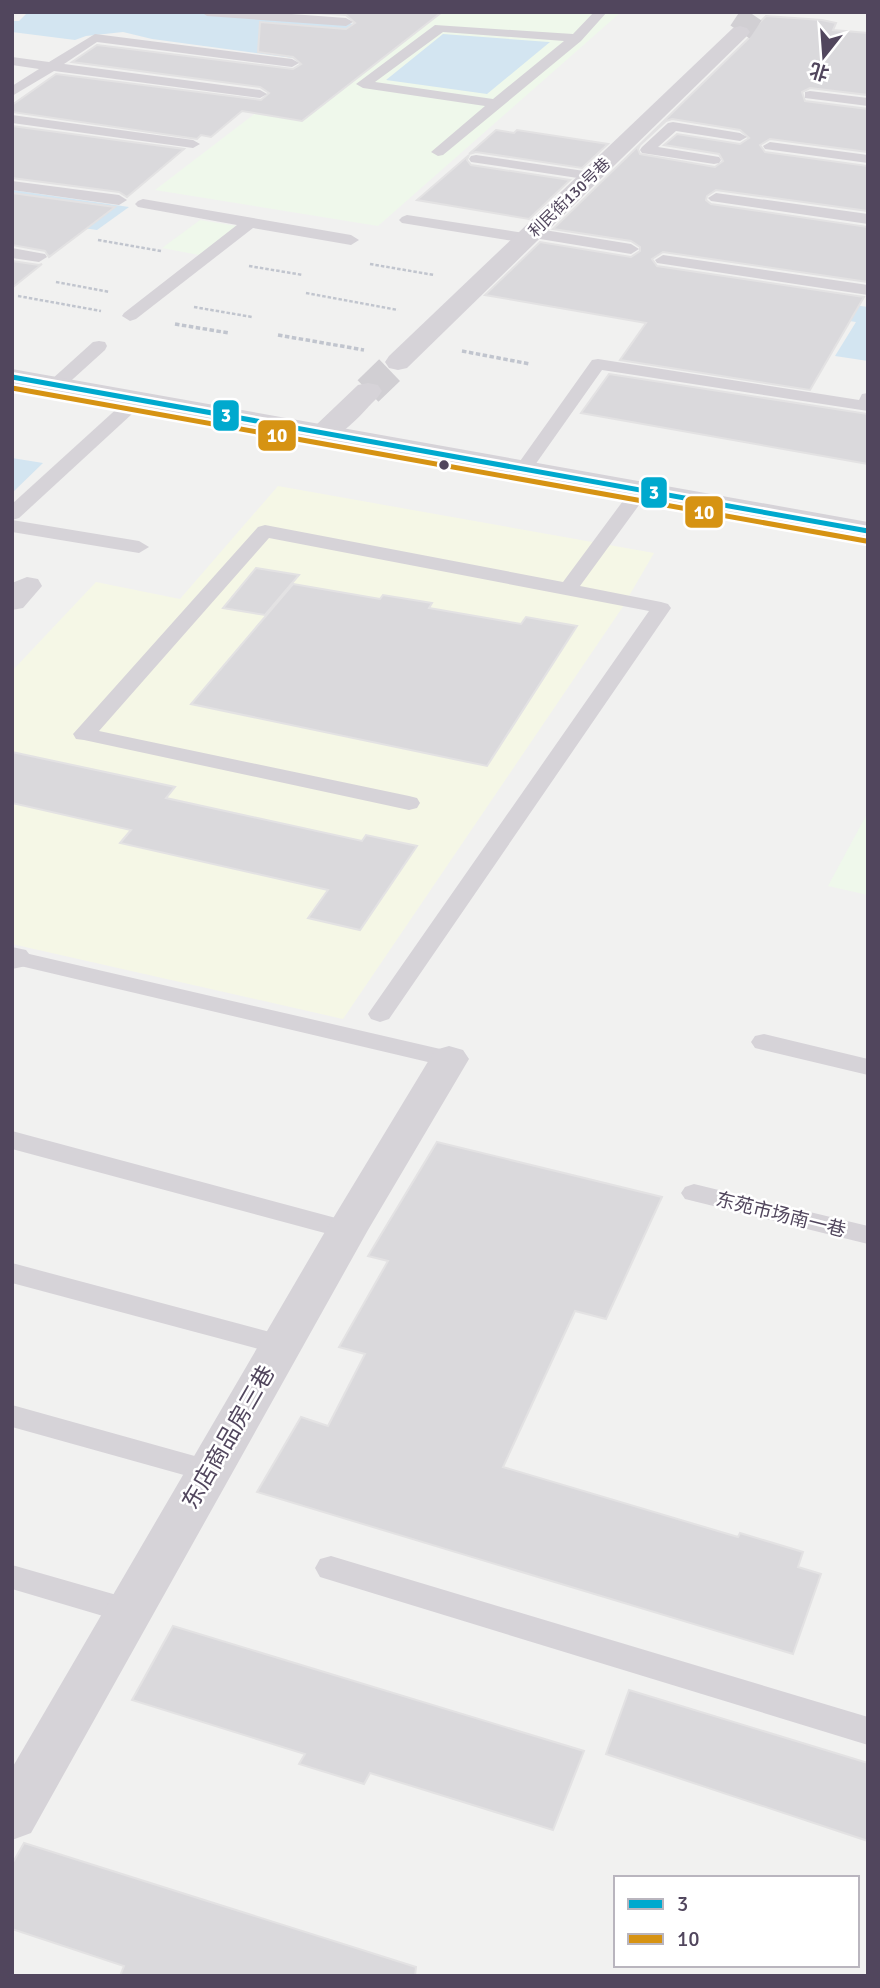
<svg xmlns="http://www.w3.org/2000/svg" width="880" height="1988" viewBox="0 0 880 1988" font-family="Signika,'Noto Sans SC',sans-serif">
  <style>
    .commercial { fill: #eff8eb }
    .medical { fill: #f5f7e6 }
    .green { fill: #d3e5f1 }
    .building { fill: #dad9dc; stroke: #e3e2e3; stroke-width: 2; fill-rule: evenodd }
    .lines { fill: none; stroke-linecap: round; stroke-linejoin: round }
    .minor-tunnel-far1 { stroke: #d1cfd3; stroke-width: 23; stroke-dasharray: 23 11; stroke-linecap: butt }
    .minor-tunnel { stroke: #d1cfd3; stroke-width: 30; stroke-dasharray: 30 15; stroke-linecap: butt }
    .path-far1 { stroke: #c1c5ce; stroke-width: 2.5; stroke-dasharray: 3.5 2; stroke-linecap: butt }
    .path { stroke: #c1c5ce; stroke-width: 3.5; stroke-dasharray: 4.5 2.5; stroke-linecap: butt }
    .service { fill: #d6d3d8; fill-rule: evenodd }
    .minor { fill: #d6d3d8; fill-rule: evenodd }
    .tertiary { fill: #d6d3d8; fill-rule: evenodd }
    .bus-1-casing { stroke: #fff; stroke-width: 10 }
    .bus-2-casing { stroke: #fff; stroke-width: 10 }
    .bus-1 { stroke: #00a9ce; stroke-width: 5 }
    .bus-2 { stroke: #d69313; stroke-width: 5 }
    .bus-dot { fill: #51465d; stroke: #fff; stroke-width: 2.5 }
    .labels { text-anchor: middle; stroke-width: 5; stroke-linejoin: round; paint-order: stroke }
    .far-street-label { font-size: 16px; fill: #51465d; stroke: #fff }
    .street-label { font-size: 19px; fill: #51465d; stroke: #fff }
    .near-street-label { font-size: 23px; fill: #51465d; stroke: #fff }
    .line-badge { stroke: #fff; stroke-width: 2.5 }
    .badge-label { font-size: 19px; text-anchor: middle; font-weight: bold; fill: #fff }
  </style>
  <rect width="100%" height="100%" fill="#f1f1f0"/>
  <g class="commercial">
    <path d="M 388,12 L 621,12 L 378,226 L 155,190 Z"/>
    <path d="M 200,220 L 237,226 L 199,255 L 162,248 Z"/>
    <path d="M 868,812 L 868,895 L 828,886 Z"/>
  </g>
  <path class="medical" d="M 278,486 L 654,553 L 622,608 L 343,1019 L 12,944 L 12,671 L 96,582 L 180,599 Z"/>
  <g class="green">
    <path d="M 28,12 L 185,12 L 370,25 L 323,62 L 152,39 L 123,32 L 86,36 L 75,40 L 12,32 L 12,21 L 19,21 Z"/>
    <path d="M 443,34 L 549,42 L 550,42 L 487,94 L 386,80 Z"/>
    <path d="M 12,190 L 129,207 L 97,230 L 12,218 Z"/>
    <path d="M 637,273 L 868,307 L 868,361 L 835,356 L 856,322 L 625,288 Z"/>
    <path d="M 12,458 L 43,463 L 12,493 Z"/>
  </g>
  <g class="building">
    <path d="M 303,12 L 442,12 L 302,121 L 242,111 L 211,137 L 201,135 L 197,139 L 12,112 L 12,105 L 56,74 L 261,100 L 269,93 L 260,87 L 72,62 L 97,45 L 293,69 L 301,64 L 293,57 L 258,52 L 260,22 L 346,29 L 355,23 L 346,15 Z"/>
    <path d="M 766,16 L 822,20 L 836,23 L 833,30 L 868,33 L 868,95 L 810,88 L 802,92 L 805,101 L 868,109 L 868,152 L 770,139 L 760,145 L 765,152 L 868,166 L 868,211 L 716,190 L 707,196 L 706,200 L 711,204 L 868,227 L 868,282 L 663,252 L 652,259 L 657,266 L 864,297 L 810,390 L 620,360 L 646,323 L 485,295 L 540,242 L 631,257 L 640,251 L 640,247 L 631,241 L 553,229 L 749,38 L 752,30 ZM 672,119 L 740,130 L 749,138 L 740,144 L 677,134 L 664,145 L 719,154 L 723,161 L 715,167 L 640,154 L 638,149 L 640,145 L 666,121 Z"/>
    <path d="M 12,126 L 184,149 L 127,197 L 119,192 L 12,178 Z"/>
    <path d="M 496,130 L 514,133 L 517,130 L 608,144 L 582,168 L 476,152 L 469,154 Z"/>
    <path d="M 469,155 L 467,160 L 471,165 L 570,180 L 529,219 L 417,200 Z"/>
    <path d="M 12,193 L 115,207 L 49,257 L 45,251 L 12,245 Z"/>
    <path d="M 12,261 L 39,265 L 42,264 L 12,288 Z"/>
    <path d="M 609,374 L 868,414 L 868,464 L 581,413 Z"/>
    <path d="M 256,568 L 299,575 L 265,615 L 223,608 Z"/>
    <path d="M 293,584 L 380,599 L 383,595 L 432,603 L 429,608 L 521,624 L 526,617 L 577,626 L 487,766 L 191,704 Z"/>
    <path d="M 12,752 L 175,787 L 166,798 L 362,841 L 366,835 L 417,846 L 360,930 L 308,918 L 328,890 L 120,843 L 131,830 L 12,803 Z"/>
    <path d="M 437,1142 L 662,1197 L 606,1319 L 575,1311 L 503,1467 L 738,1537 L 740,1533 L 803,1552 L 798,1567 L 821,1574 L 793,1654 L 257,1492 L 301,1417 L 328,1426 L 365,1354 L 339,1347 L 388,1261 L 368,1256 Z"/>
    <path d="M 173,1626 L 584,1751 L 553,1830 L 370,1773 L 364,1784 L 299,1764 L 305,1754 L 132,1700 Z"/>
    <path d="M 629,1690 L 868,1763 L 868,1841 L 606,1754 Z"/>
    <path d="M 24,1843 L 416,1967 L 415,1976 L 120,1976 L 124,1966 L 12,1929 L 12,1864 Z"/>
  </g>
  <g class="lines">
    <path class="minor-tunnel-far1" d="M 740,32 L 752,14"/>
    <path class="minor-tunnel" d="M 368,391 L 398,362"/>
    <g class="path-far1">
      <path d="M 98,240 L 161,251"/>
      <path d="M 370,264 L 434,275"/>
      <path d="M 249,266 L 303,275"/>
      <path d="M 56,282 L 110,292"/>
      <path d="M 306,293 L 398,310"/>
      <path d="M 18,296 L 101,311"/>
      <path d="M 194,307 L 252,317"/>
    </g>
    <g class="path">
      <path d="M 175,324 L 229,333"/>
      <path d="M 278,335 L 364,350"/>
      <path d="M 462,351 L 530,364"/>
    </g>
    <g class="service">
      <path d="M 201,12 L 264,12 L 346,18 L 353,22 L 346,26 L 207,16 Z"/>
      <path d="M 594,12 L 607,12 L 581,41 L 443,155 L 438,156 L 431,152 L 485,106 L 363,88 L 356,84 L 435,25 L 573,34 ZM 443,32 L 564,41 L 493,99 L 375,82 Z"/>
      <path d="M 95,34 L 292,59 L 299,63 L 292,67 L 97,42 L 64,64 L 260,90 L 267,94 L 260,98 L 54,71 L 12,96 L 12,86 L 39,69 L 12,65 L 12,57 L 49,62 Z"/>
      <path d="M 810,91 L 868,98 L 868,106 L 805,98 L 805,92 Z"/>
      <path d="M 12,115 L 193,140 L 200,144 L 193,148 L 12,123 Z"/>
      <path d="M 673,122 L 740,133 L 747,137 L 740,141 L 676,131 L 658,147 L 719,157 L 721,160 L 719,163 L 714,164 L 642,153 L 640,150 L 642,147 L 668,123 Z"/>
      <path d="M 770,142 L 868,155 L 868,163 L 765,149 L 763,146 Z"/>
      <path d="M 476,155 L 591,172 L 598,176 L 591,180 L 471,162 L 469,159 L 471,156 Z"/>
      <path d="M 12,181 L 119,195 L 127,200 L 119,205 L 12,190 Z"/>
      <path d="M 716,193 L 868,214 L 868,224 L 711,201 L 708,198 Z"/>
      <path d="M 143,199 L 351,235 L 359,240 L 351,245 L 253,228 L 136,319 L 130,321 L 122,316 L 124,313 L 237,225 L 138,207 L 135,204 L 138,201 Z"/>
      <path d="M 407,215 L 524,233 L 532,228 L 631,244 L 639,249 L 631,254 L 534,238 L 526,243 L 402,223 L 399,220 L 402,217 Z"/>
      <path d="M 12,248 L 45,254 L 47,257 L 39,262 L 12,258 Z"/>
      <path d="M 663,255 L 868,285 L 868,295 L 657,263 L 655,260 Z"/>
      <path d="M 99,341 L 105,342 L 107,346 L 105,350 L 63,388 L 51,388 L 48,384 L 51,380 L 93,342 Z"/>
      <path d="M 598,359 L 859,400 L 862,394 L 868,393 L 868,411 L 602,370 L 530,472 L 518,472 L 515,468 L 518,464 L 592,360 Z"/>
      <path d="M 139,393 L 148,398 L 145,402 L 19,518 L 12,520 L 12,504 L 133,394 Z"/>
      <path d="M 641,484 L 650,490 L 580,586 L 661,602 L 668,604 L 671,608 L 389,1019 L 380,1022 L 371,1019 L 368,1014 L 649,611 L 269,538 L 99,731 L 409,796 L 417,798 L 420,803 L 417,808 L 409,810 L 84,740 L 76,739 L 73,734 L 258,527 L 265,525 L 563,582 L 634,486 Z"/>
      <path d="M 12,520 L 139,541 L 149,547 L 139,553 L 12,532 Z"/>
      <path d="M 12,950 L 449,1051 L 458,1053 L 462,1059 L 458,1065 L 449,1067 L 12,964 Z"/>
      <path d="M 764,1034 L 868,1059 L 868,1075 L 755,1048 L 751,1042 L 755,1036 Z"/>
      <path d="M 12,1131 L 347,1221 L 357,1223 L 361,1230 L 357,1237 L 347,1239 L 12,1149 Z"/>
      <path d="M 694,1184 L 868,1226 L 868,1244 L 685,1199 L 681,1193 L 685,1187 Z"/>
      <path d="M 12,1263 L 281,1335 L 291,1338 L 295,1345 L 291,1352 L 281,1355 L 12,1283 Z"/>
      <path d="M 12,1405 L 209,1460 L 220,1463 L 224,1471 L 220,1479 L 209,1482 L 12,1427 Z"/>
      <path d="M 331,1556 L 868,1717 L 868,1745 L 320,1577 L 315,1568 L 320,1559 Z"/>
      <path d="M 12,1565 L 141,1602 L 146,1611 L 141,1620 L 130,1624 L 12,1589 Z"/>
    </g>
    <g class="minor">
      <path d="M 740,26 L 747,28 L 750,32 L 747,36 L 407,368 L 398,370 L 389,368 L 385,362 L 389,356 L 733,28 Z"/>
      <path d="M 368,383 L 378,385 L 382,391 L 378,397 C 361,413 340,444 315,438 L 311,432 L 315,426 L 358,385 Z"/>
      <path d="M 27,577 L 38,579 L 42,586 L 23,608 L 12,610 L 12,583 Z"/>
      <path d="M 12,947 L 26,950 L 32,958 L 26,966 L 12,969 Z"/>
      <path d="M 449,1046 L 463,1050 L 469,1059 L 368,1230 L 31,1833 L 12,1840 L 12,1768 L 326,1230 L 435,1050 Z"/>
    </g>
    <path class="tertiary" d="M 12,369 L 868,522 L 868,540 L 12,385 Z"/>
    <defs>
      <path id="bus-1" d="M 12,377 L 868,531"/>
      <path id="bus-2" d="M 12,388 L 866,541"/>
    </defs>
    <use href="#bus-1" class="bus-1-casing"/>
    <use href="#bus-2" class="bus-2-casing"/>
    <use href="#bus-1" class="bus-1"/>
    <use href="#bus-2" class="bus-2"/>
  </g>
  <circle class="bus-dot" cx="444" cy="465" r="6"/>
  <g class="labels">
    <g class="far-street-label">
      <text transform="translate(569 197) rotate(-44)" y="6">利民街130号巷</text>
    </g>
    <g class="street-label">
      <text transform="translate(781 1214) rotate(14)" y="7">东苑市场南一巷</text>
    </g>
    <g class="near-street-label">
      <text transform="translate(228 1437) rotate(-60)" y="8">东店商品房三巷</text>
    </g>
  </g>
  <g class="line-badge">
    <rect x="212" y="399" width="28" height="33" rx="7" fill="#00a9ce"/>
    <rect x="257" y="419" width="40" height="33" rx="7" fill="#d69313"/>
    <rect x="640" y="476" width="28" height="33" rx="7" fill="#00a9ce"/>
    <rect x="684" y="495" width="40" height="34" rx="7" fill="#d69313"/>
  </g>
  <g class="badge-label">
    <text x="226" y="422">3</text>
    <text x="277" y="442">10</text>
    <text x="654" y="499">3</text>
    <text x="704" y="519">10</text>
  </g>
  <rect width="880" height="1988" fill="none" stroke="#51465d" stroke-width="28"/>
  <rect x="614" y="1876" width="245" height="91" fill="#ffffff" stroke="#b9b5be" stroke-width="2"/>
  <rect x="628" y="1899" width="35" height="10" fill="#00a9ce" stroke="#b9b5be" stroke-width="2"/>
  <text x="677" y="1911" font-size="21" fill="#51465d">3</text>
  <rect x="628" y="1934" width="35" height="10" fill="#d69313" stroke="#b9b5be" stroke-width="2"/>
  <text x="677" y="1946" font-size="21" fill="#51465d">10</text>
  <g transform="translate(824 56) rotate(197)" stroke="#ffffff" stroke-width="5" paint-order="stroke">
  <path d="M0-5L12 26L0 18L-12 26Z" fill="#51465d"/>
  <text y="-10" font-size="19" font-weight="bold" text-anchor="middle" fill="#51465d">北</text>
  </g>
</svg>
